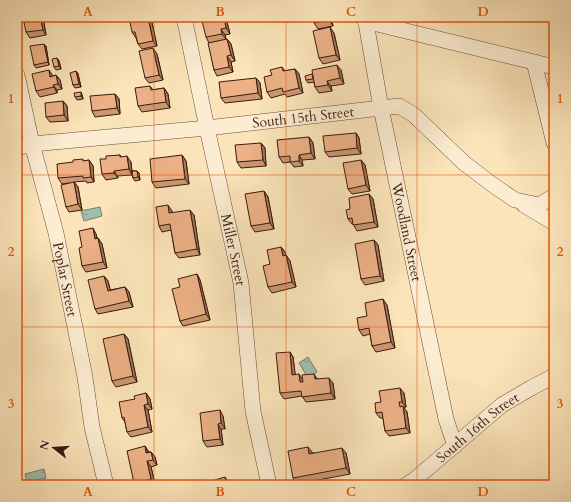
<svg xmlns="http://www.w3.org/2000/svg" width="571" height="502" viewBox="0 0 571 502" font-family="Cardo,serif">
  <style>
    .water { fill: url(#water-ripples); stroke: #777d6e }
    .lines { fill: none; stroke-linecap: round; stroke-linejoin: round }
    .minor-casing { stroke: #6a4c39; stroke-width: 16 }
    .minor { stroke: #fcedd2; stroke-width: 15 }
    .wall { fill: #cb9873; stroke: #3a1a0e }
    .shaded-wall { fill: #a57c5e; stroke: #3a1a0e }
    .building { fill: #ecb186; stroke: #3a1a0e }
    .grid { fill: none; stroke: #df560c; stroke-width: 1; stroke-opacity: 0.55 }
    .labels { text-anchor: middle; stroke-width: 3.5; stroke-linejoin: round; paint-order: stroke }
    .street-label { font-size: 14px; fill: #3a1a0e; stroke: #fcedd2 }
    .neatline { fill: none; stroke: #df560c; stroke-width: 1.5 }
    .grid-label { font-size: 13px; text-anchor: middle; font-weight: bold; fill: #df560c }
  </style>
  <defs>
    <pattern id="water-ripples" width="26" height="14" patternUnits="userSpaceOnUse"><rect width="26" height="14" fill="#9fbfae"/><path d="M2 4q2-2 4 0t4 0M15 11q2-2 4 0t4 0" fill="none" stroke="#839a8c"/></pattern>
  </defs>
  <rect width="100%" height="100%" fill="#fbe4b9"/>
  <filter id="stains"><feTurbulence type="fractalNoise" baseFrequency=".005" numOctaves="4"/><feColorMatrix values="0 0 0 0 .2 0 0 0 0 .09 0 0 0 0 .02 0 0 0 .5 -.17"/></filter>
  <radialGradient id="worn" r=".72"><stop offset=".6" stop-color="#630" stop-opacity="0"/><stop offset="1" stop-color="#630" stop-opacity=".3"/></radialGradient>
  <g class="water">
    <path d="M 100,207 L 102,216 L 84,221 L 81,211 Z"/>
    <path d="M 308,357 L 317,372 L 308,378 L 299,363 Z"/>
    <path d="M 44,469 L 46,478 L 27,482 L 25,474 Z"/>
  </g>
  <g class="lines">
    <defs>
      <g id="minor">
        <path id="s1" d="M 184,17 L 207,128 L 241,283 L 253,411 L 269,485"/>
        <path id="s2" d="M 365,17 L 381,108 L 446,419 L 455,446"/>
        <path d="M 365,21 L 554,67"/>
        <path d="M 534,62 L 554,143"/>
        <path id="s3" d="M 17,75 L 32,144 L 56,233 L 85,377 L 92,427 L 106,485"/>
        <path id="s4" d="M 17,148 L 32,144 L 207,128 L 381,108 L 399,106 L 414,115 L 464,163 L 493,185 L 515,200 L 539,205 L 554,196"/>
        <path d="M 524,205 L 554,223"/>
        <path id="s5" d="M 406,485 L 414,480 L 502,405 L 531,388 L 554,376"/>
      </g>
    </defs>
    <use href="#minor" class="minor-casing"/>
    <use href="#minor" class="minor"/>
  </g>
  <g class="wall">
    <path d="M 43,17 L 46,35 L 30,38 L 26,32 Z"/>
    <path d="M 331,17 L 333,26 L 318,29 L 314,23 Z"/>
    <path d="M 151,18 L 157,46 L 142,49 L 138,44 L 136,38 L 132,32 Z"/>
    <path d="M 227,22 L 230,34 L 225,35 L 226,39 L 227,39 L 231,44 L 235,61 L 231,62 L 233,72 L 217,76 L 214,70 L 209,43 L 206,37 Z"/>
    <path d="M 334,33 L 340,60 L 323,64 L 319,58 Z"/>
    <path d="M 44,44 L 46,46 L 49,65 L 36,68 L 34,65 Z"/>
    <path d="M 157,54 L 163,80 L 149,83 L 145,78 Z"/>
    <path d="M 57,58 L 59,61 L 61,69 L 56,70 L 54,67 Z"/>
    <path d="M 282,67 L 285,71 L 295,69 L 299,74 L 303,93 L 287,97 L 285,94 L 271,98 L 267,92 L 272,75 Z"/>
    <path d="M 341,70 L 344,84 L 331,86 L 332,91 L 319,93 L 315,87 L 314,82 L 308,83 L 306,80 L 313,77 Z"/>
    <path d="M 76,71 L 78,74 L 81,87 L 75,88 L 73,85 Z"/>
    <path d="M 56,75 L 60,80 L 62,89 L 57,90 L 57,93 L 40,97 L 36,91 L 53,76 Z"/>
    <path d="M 256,78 L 260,83 L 262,99 L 225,103 L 221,98 Z"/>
    <path d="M 150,86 L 153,90 L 164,88 L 168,94 L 170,108 L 142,112 L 138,106 Z"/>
    <path d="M 81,92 L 82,95 L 83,99 L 77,100 L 75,97 Z"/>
    <path d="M 115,94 L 119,99 L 120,114 L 95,117 L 92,111 Z"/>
    <path d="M 63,101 L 67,106 L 68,121 L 50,122 L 46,117 Z"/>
    <path d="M 356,133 L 359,138 L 361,154 L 329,157 L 325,152 Z"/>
    <path d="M 309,137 L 313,143 L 315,159 L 302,160 L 303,166 L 294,167 L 290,162 L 283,163 L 279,157 Z"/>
    <path d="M 261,143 L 265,148 L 266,166 L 241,168 L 237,162 Z"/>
    <path d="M 120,155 L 121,157 L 131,162 L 132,171 L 137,171 L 139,173 L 140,180 L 135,181 L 133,178 L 132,175 L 117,176 L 118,178 L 106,180 L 102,174 L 106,159 Z"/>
    <path d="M 182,155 L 186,161 L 189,184 L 156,188 L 152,182 Z"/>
    <path d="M 89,160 L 93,166 L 94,182 L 87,183 L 86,181 L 74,182 L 78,187 L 82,210 L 69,212 L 66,207 L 69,183 L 62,184 L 58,178 L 84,161 Z"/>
    <path d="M 361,160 L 365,165 L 370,191 L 352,194 L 348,189 Z"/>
    <path d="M 264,191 L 268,197 L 274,229 L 255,232 L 251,226 Z"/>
    <path d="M 369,194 L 373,199 L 378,227 L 357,231 L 353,224 L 352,224 L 348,219 L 350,209 Z"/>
    <path d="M 172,211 L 172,213 L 194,215 L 200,255 L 179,258 L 175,253 L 171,230 L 162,232 L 159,226 Z"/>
    <path d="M 96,234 L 97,238 L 98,238 L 102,244 L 107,268 L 86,272 L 82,266 L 82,247 Z"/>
    <path d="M 374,240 L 378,245 L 384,281 L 365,285 L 361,279 Z"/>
    <path d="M 281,247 L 285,252 L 286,255 L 290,261 L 296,287 L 272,293 L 268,287 L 270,264 Z"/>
    <path d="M 197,274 L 200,280 L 210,320 L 183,326 L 180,321 L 180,287 Z"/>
    <path d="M 104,276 L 108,281 L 110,290 L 125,287 L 129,292 L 133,307 L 98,314 L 95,309 Z"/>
    <path d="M 387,305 L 395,348 L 376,352 L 372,346 L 370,334 L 363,336 L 359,330 L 367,316 Z"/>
    <path d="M 124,334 L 128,339 L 137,382 L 116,387 L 112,381 Z"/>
    <path d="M 290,352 L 293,357 L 295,375 L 302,379 L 318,379 L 333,383 L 335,399 L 306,402 L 302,396 L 284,399 L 280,393 Z"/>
    <path d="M 146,393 L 150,399 L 152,409 L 148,410 L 152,432 L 131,437 L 127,432 L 125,422 L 122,418 L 135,399 Z"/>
    <path d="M 404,393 L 406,407 L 404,408 L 407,412 L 410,433 L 389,436 L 385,431 L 383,418 L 380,418 L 376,413 L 381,402 Z"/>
    <path d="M 223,416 L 225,429 L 221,429 L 223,445 L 207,447 L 203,441 Z"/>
    <path d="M 145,446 L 149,452 L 151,452 L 155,457 L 157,465 L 151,467 L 155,484 L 135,485 L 134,483 Z"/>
    <path d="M 312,452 L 312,453 L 346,453 L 350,474 L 297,484 L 293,478 Z"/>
  </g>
  <g class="shaded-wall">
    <path d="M 40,17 L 43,17 L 46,35 L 43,30 Z"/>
    <path d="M 148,17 L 150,17 L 151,18 L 157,46 L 153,41 Z"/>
    <path d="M 224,17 L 227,22 L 230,34 L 226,28 Z"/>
    <path d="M 329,17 L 331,17 L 333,26 L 329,20 Z"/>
    <path d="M 330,27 L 334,33 L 340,60 L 336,55 Z"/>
    <path d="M 221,29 L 225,35 L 226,39 L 222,34 Z"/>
    <path d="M 227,39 L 231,44 L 235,61 L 231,55 Z"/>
    <path d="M 44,44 L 46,46 L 49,65 L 48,62 Z"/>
    <path d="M 153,48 L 157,54 L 163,80 L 159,75 Z"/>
    <path d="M 227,56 L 231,62 L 233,72 L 229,67 Z"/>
    <path d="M 57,58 L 59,61 L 61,69 L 59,66 Z"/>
    <path d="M 337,65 L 341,70 L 344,84 L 340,78 Z"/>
    <path d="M 295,69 L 299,74 L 303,93 L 299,88 Z"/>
    <path d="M 49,70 L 53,76 L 50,77 Z"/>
    <path d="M 76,71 L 78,74 L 81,87 L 79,84 Z"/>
    <path d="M 56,75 L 60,80 L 62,89 L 58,84 Z"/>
    <path d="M 256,78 L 260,83 L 262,99 L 258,93 Z"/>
    <path d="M 327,81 L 331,86 L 332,91 L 328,85 Z"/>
    <path d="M 53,85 L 57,90 L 57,93 Z"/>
    <path d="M 164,88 L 168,94 L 170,108 L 166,102 Z"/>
    <path d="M 81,92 L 82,95 L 83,99 L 81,96 Z"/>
    <path d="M 115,94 L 119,99 L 120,114 L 117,108 Z"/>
    <path d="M 63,101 L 67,106 L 68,121 L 64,115 Z"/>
    <path d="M 356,133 L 359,138 L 361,154 L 357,148 Z"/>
    <path d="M 309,137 L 313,143 L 315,159 L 311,153 Z"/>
    <path d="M 261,143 L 265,148 L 266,166 L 263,160 Z"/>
    <path d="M 182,155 L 186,161 L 189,184 L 185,179 Z"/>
    <path d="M 299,155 L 302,160 L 303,166 L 299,161 Z"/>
    <path d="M 127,156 L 131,162 L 132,175 L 129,169 Z"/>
    <path d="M 89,160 L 93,166 L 94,182 L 91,177 Z"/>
    <path d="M 361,160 L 365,165 L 370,191 L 366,185 Z"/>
    <path d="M 114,171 L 117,176 L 118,178 L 114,173 Z"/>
    <path d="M 137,171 L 139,173 L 140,180 L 138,177 Z"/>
    <path d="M 74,182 L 78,187 L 82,210 L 78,204 Z"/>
    <path d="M 264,191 L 268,197 L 274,229 L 270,223 Z"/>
    <path d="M 369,194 L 373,199 L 378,227 L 374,222 Z"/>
    <path d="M 168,205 L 172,211 L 173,219 L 169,213 Z"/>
    <path d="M 190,210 L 194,215 L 200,255 L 197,249 Z"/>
    <path d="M 93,228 L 96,234 L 98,244 L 95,239 Z"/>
    <path d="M 98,238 L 102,244 L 107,268 L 103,262 Z"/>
    <path d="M 374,240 L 378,245 L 384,281 L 380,276 Z"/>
    <path d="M 281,247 L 285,252 L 287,261 L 283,256 Z"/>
    <path d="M 286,255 L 290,261 L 296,287 L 292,282 Z"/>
    <path d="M 197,274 L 200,280 L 210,320 L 206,314 Z"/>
    <path d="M 104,276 L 108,281 L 112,296 L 108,291 Z"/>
    <path d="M 125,287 L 129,292 L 133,307 L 129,301 Z"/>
    <path d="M 383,299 L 387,305 L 395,348 L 391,342 Z"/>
    <path d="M 124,334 L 128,339 L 137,382 L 133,376 Z"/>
    <path d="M 290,352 L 293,357 L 296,380 L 292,375 Z"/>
    <path d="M 299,374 L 303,380 L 304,388 L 300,382 Z"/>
    <path d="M 314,374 L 318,380 L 315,379 Z"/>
    <path d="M 329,378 L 333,383 L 335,399 L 331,393 Z"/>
    <path d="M 400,388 L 404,393 L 406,407 L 402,402 Z"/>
    <path d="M 146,393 L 150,399 L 152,409 L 148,404 Z"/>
    <path d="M 144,405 L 148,410 L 152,432 L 148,427 Z"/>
    <path d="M 403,406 L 407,412 L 410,433 L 406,428 Z"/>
    <path d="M 220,410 L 223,416 L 225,429 L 221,423 Z"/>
    <path d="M 218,424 L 221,429 L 223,445 L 220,439 Z"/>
    <path d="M 145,446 L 148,452 L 150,459 L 146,453 Z"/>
    <path d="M 308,447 L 312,452 L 313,459 L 309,454 Z"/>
    <path d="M 342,448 L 346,453 L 350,474 L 346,468 Z"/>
    <path d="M 151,452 L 155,457 L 157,465 L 153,460 Z"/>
    <path d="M 147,461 L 151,467 L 155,484 L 151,479 Z"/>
    <path d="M 225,477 L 229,483 L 229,485 L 226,485 Z"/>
  </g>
  <g class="building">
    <path d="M 23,17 L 40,17 L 43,30 L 26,32 Z"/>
    <path d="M 129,17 L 148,17 L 153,41 L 138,44 L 135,32 L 132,32 Z"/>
    <path d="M 201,17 L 218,17 L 218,18 L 224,17 L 226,28 L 221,29 L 222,34 L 206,37 Z"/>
    <path d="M 312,17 L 329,17 L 329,20 L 314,23 Z"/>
    <path d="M 330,27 L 336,55 L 319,58 L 313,31 Z"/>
    <path d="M 227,39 L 231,55 L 227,56 L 229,67 L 214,70 L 208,43 Z"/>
    <path d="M 44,44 L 48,62 L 34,65 L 30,46 Z"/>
    <path d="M 153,48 L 159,75 L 145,78 L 139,51 Z"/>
    <path d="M 57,58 L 59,66 L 54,67 L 52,59 Z"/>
    <path d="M 337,65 L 340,78 L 327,81 L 328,85 L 315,87 L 312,70 Z"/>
    <path d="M 282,67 L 283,71 L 295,69 L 299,88 L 283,92 L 282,88 L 267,92 L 264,77 L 272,75 L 270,70 Z"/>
    <path d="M 49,70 L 50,77 L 56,75 L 58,84 L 53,85 L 54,87 L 36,91 L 32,74 Z"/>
    <path d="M 76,71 L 79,84 L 73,85 L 70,73 Z"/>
    <path d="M 312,74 L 313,79 L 306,80 L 305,76 Z"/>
    <path d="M 256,78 L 258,93 L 221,98 L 219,82 Z"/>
    <path d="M 150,86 L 151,90 L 164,88 L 166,102 L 138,106 L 135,88 Z"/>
    <path d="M 81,92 L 81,96 L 75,97 L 74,93 Z"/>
    <path d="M 115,94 L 117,108 L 92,111 L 90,96 Z"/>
    <path d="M 63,101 L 64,115 L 46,117 L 45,103 Z"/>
    <path d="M 356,133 L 357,148 L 325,152 L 323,136 Z"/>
    <path d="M 309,137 L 311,153 L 299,155 L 299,161 L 290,162 L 290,156 L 279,157 L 277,140 Z"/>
    <path d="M 261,143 L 263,160 L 237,162 L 235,145 Z"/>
    <path d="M 120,155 L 120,157 L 127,156 L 129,169 L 114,171 L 114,173 L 102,174 L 100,159 L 106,159 L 106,156 Z"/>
    <path d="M 182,155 L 185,179 L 152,182 L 150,159 Z"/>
    <path d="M 83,159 L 83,161 L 89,160 L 91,177 L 83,178 L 83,176 L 58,178 L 57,164 L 73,162 L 73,160 Z"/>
    <path d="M 361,160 L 366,185 L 348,189 L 343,163 Z"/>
    <path d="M 132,171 L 137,171 L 138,177 L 133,178 Z"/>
    <path d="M 74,182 L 78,204 L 66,207 L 61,185 Z"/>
    <path d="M 264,191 L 270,223 L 251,226 L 245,194 Z"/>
    <path d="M 369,194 L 374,222 L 353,225 L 352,218 L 348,219 L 346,210 L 350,209 L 349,198 Z"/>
    <path d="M 168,205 L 169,213 L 190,210 L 197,249 L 175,253 L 170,224 L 159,226 L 156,207 Z"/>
    <path d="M 93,228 L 95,239 L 98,238 L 103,262 L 82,266 L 79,248 L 82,247 L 79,231 Z"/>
    <path d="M 374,240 L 380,276 L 361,279 L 355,244 Z"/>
    <path d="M 281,247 L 283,256 L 286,255 L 292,282 L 268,287 L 263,266 L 270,264 L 267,250 Z"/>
    <path d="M 197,274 L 206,314 L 180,321 L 172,289 L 180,287 L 178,279 Z"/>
    <path d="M 104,276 L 108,291 L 125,287 L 129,301 L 95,309 L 88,280 Z"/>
    <path d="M 383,299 L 391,342 L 372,346 L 369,328 L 359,330 L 357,318 L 367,316 L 365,303 Z"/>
    <path d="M 124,334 L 133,376 L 112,381 L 103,339 Z"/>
    <path d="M 290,352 L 292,375 L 299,374 L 300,382 L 303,382 L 302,375 L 314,374 L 315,379 L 329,378 L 331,393 L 302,397 L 301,391 L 280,393 L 276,353 Z"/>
    <path d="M 400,388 L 402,402 L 399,402 L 400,407 L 403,406 L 406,428 L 385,431 L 382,412 L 376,413 L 375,403 L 381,402 L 379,391 Z"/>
    <path d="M 146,393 L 148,404 L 144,405 L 148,427 L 127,432 L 124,417 L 122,418 L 119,402 L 135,399 L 134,396 Z"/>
    <path d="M 220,410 L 221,423 L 218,424 L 220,439 L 203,441 L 200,413 Z"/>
    <path d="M 145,446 L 146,453 L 151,452 L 153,460 L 147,461 L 151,479 L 134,483 L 127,451 Z"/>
    <path d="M 308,447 L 309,454 L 342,448 L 346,468 L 293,478 L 288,451 Z"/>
    <path d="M 225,477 L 226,485 L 209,485 L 208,482 Z"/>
  </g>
  <path class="grid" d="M 154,17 L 154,485M 286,17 L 286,485M 417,17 L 417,485M 17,175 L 554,175M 17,327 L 554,327"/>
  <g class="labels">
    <g class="street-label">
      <text dy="5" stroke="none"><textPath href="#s4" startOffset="288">South 15th Street</textPath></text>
      <text dy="5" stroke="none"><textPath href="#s2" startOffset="219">Woodland Street</textPath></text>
      <text dy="5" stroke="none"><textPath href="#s1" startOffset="238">Miller Street</textPath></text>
      <text dy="5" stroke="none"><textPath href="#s3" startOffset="210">Poplar Street</textPath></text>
      <text dy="5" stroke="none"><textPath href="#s5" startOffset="92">South 16th Street</textPath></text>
    </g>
  </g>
  <rect width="571" height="502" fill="none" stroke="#fbe4b9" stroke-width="44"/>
  <g transform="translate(54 448) rotate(287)" stroke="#fcedd2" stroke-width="3" paint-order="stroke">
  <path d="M0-3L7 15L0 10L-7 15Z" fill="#3a1a0e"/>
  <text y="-6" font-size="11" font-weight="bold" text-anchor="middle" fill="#3a1a0e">N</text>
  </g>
  <rect x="22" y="22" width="527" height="458" class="neatline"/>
  <g class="grid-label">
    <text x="88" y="16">A</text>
    <text x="220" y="16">B</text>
    <text x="351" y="16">C</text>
    <text x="483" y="16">D</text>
    <text x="11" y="103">1</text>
    <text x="560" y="103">1</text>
    <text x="11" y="256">2</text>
    <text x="560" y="256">2</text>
    <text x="11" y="408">3</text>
    <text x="560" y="408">3</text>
    <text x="88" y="496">A</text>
    <text x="220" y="496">B</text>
    <text x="351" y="496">C</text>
    <text x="483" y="496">D</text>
  </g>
  <rect width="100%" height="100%" filter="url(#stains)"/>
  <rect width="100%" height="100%" fill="url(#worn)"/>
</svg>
